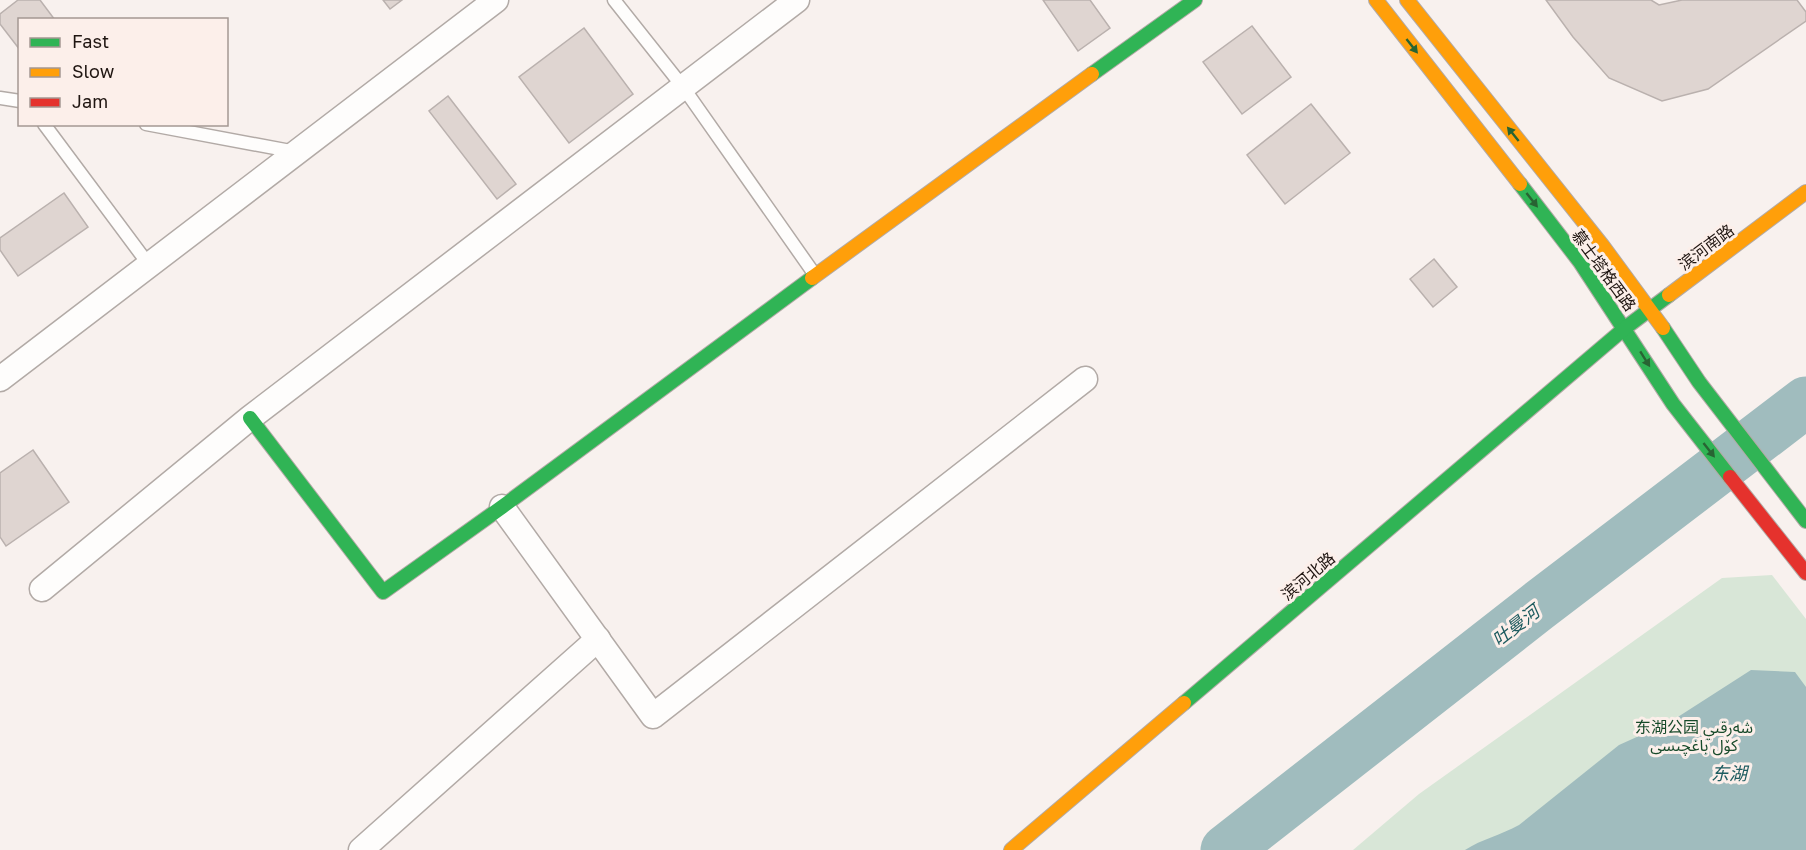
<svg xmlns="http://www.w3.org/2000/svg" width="1806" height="850" viewBox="0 0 1806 850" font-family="'Golos Text','Noto Sans Arabic','Noto Sans SC',sans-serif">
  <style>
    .green { fill: #d8e6d7 }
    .water { fill: #a0bcbe }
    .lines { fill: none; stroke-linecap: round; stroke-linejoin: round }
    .river { stroke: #a0bcbe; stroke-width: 51 }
    .building { fill: #dfd5d1; stroke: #bab1ae; stroke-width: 1.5 }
    .lane-casing { stroke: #b2aaa6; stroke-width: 15 }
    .street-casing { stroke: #b2aaa6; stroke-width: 27 }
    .fast-casing { stroke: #b2aaa6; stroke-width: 16 }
    .slow-casing { stroke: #b2aaa6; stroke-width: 16 }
    .jam-casing { stroke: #b2aaa6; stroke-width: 16 }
    .lane { stroke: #fefdfc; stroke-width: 12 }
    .street { stroke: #fefdfc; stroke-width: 24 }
    .fast { stroke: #30b455; stroke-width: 14 }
    .slow { stroke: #ff9f0a; stroke-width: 14 }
    .jam { stroke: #e5322d; stroke-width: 14 }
    .oneway { fill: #286433 }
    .labels { text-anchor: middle; stroke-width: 6; stroke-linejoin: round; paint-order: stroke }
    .street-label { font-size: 16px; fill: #1f1511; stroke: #fcefea }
    .park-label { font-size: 16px; fill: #174a2a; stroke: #fcefea }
    .water-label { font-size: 18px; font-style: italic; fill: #1d5b5f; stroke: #fcefea }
  </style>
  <rect width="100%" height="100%" fill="#f8f1ee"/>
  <path class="green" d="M 1772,575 L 1806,619 L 1806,850 L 1353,850 L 1419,794 L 1722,578 Z"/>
  <path class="water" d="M 1751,670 L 1795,672 L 1806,687 L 1806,850 L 1465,850 C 1482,839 1501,835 1519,825 L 1619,745 L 1670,722 Z"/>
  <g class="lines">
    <path class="river" d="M 1226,850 L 1537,607 L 1806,402"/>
  </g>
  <g class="building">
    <path d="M 18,0 L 40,0 L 55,20 L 20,20 L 20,50 L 0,24 L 0,14 Z"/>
    <path d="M 383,0 L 402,0 L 390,9 Z"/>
    <path d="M 1043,0 L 1090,0 L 1110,28 L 1078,51 Z"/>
    <path d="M 1546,0 L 1651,0 L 1659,5 L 1682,0 L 1797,0 L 1806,12 L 1806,21 L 1708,89 L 1662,101 L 1609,78 L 1573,37 Z"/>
    <path d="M 1252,26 L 1291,77 L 1242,114 L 1203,62 Z"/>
    <path d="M 584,28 L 633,94 L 569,143 L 519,77 Z"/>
    <path d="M 448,96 L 516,184 L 497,199 L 429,111 Z"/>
    <path d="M 1311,104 L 1350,153 L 1285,204 L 1247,155 Z"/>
    <path d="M 64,193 L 88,227 L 18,276 L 0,250 L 0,238 Z"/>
    <path d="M 1434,259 L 1457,287 L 1433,307 L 1410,279 Z"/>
    <path d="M 33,450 L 69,502 L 6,546 L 0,537 L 0,473 Z"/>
  </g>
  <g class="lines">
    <defs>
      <g id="lane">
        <path d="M 614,0 L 683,87 L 815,275"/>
        <path d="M 0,98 L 20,101"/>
        <path d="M 44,124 L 149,265"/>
        <path d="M 146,124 L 296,152"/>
      </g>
      <g id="street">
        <path d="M 0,379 L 496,0"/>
        <path d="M 502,507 L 653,716 L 1085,379"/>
        <path d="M 42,589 L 250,418 L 797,0"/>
        <path d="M 361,850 L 598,639"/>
      </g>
      <g id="fast">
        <path d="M 1092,74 L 1195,0"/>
        <path d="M 1520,184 L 1580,262 L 1673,404 L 1730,477"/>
        <path d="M 1663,328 L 1699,382 L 1806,521"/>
        <path d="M 250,418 L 383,592 L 502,507 L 812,278"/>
        <path d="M 1184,703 L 1625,328 L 1669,295"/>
      </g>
      <g id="slow">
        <path d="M 1376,0 L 1520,184"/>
        <path d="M 1407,0 L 1602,245 L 1663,328"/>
        <path d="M 812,278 L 1092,74"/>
        <path d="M 1669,295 L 1806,192"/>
        <path d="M 1011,850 L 1184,703"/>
      </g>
      <path id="jam" d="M 1730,477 L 1806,573"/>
    </defs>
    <use href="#lane" class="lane-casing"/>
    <use href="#street" class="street-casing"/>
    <use href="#fast" class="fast-casing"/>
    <use href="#slow" class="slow-casing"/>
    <use href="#jam" class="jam-casing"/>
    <use href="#lane" class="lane"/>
    <use href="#street" class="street"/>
    <use href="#fast" class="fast"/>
    <use href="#slow" class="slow"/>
    <use href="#jam" class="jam"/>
  </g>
  <defs><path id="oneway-solid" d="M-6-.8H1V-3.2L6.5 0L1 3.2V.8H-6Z" transform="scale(1.5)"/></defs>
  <g class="oneway">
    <use href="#oneway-solid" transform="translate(1412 46) rotate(52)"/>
    <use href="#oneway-solid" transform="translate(1513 134) rotate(-129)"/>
    <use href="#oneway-solid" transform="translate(1532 200) rotate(52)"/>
    <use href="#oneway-solid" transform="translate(1645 359) rotate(58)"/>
    <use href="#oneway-solid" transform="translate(1709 450) rotate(52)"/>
  </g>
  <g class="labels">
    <g class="street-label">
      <text transform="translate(1706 247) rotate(-37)" y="6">滨河南路</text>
      <text transform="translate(1604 270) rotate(54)" y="6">慕士塔格西路</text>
      <text transform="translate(1308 576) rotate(-40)" y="6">滨河北路</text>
    </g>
    <g class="park-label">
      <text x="1694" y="733">东湖公园 شەرقىي<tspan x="1694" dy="18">كۆل باغچىسى</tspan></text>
    </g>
    <g class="water-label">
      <text transform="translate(1516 626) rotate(-38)" y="6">吐曼河</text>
      <text x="1729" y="780">东湖</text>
    </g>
  </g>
  <rect x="18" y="18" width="210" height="108" fill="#fcefea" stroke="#a49893" stroke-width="1.5"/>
  <rect x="30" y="38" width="30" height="9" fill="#30b455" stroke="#a49893" stroke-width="1.5"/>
  <text x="72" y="48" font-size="18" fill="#1f1511">Fast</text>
  <rect x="30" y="68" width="30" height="9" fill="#ff9f0a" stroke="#a49893" stroke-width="1.5"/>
  <text x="72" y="78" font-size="18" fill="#1f1511">Slow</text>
  <rect x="30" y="98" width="30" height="9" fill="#e5322d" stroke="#a49893" stroke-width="1.5"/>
  <text x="72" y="108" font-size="18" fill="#1f1511">Jam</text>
</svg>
